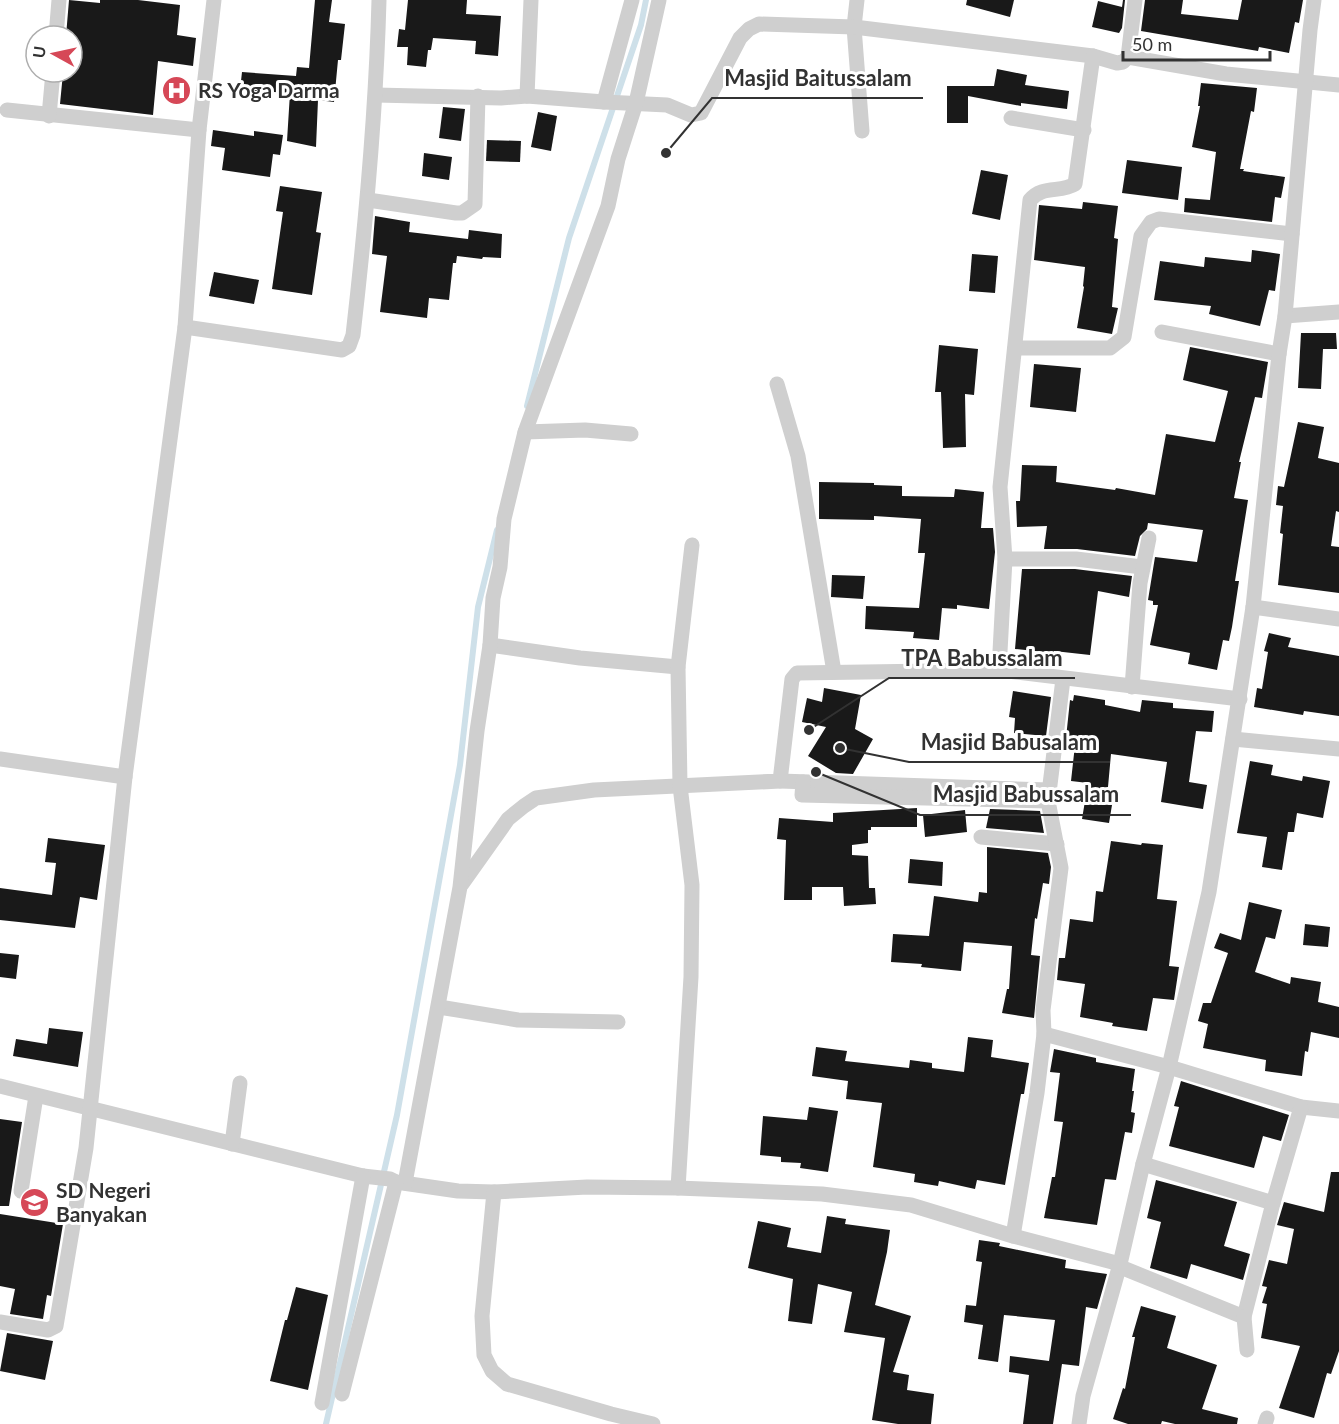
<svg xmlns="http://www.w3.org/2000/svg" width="1339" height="1424" viewBox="0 0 1339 1424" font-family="Lato,sans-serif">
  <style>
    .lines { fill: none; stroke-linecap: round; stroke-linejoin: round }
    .stream { stroke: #cee0e9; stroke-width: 6 }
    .building { fill: #191919 }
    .minor { stroke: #cfcfcf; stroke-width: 15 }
    .labels { text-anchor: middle; stroke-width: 6; stroke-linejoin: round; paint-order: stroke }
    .poi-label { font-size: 21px; font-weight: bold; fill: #323232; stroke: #fff; text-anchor: start }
    .leader { fill: none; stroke: #323232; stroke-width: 2 }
    .callout-dot { fill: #323232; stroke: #fff; stroke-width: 2 }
    .callout-label { font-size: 22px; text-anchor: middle; font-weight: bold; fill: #323232; stroke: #fff; stroke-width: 6; stroke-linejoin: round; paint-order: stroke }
  </style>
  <rect width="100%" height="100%" fill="#fff"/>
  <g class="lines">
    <g class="stream">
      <path d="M 527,406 L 569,238 L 641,25 L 646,0"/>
      <path d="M 326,1424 L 397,1115 L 460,765 L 478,607 L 497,530"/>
    </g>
  </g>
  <g class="building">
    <path d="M 69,0 L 100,3 L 100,0 L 138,0 L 180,5 L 177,35 L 196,38 L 193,66 L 158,61 L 153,115 L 60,104 L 63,73 L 72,74 L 72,36 L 66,36 Z"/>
    <path d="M 315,0 L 332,0 L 329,22 L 345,24 L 341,60 L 338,60 L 334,102 L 318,100 L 316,147 L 287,141 L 290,93 L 240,90 L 242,72 L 296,76 L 297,67 L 309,68 Z"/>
    <path d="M 408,0 L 467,0 L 466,14 L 501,16 L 498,56 L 475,54 L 476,41 L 433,38 L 431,50 L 428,50 L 426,67 L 407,65 L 408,47 L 397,47 L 399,29 L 405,30 Z"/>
    <path d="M 967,0 L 1014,0 L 1010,17 L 966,5 Z"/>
    <path d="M 1123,0 L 1125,0 L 1122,28 L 1119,33 L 1092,27 L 1098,1 L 1122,7 Z"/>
    <path d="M 1145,0 L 1183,0 L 1181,14 L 1238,20 L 1242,0 L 1303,0 L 1299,23 L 1295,22 L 1289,53 L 1259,47 L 1258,51 L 1141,31 Z"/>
    <path d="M 997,69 L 1027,75 L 1025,85 L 1069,91 L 1067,109 L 1021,103 L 1021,106 L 968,96 L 968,123 L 947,123 L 947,86 L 994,86 Z"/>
    <path d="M 1201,83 L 1257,88 L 1254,112 L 1251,111 L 1240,169 L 1244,169 L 1243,171 L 1285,177 L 1281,198 L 1275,197 L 1272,222 L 1184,212 L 1185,198 L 1210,200 L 1216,152 L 1192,147 L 1200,106 L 1198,106 Z"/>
    <path d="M 443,107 L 465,109 L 461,141 L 439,138 Z"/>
    <path d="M 538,112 L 557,116 L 551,151 L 531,147 Z"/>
    <path d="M 213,130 L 254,136 L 254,131 L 283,135 L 280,155 L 273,154 L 270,177 L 222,170 L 225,148 L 211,146 Z"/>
    <path d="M 487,140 L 521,141 L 520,162 L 486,161 Z"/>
    <path d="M 424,153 L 452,157 L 449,180 L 422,176 Z"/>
    <path d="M 1127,160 L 1182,167 L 1178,200 L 1122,193 Z"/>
    <path d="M 981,170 L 1008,175 L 1000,220 L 972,214 Z"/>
    <path d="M 280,186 L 322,192 L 316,232 L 321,233 L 312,295 L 272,289 L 283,212 L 276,211 Z"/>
    <path d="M 1083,202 L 1118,206 L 1114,238 L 1118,239 L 1112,307 L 1118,308 L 1112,334 L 1077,328 L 1084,287 L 1083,286 L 1085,267 L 1034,260 L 1039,205 L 1082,209 Z"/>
    <path d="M 375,216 L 410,222 L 409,232 L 468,239 L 469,230 L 502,234 L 501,258 L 483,257 L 482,259 L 457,256 L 456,263 L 453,263 L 449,300 L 429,298 L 427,318 L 380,312 L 387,256 L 372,254 Z"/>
    <path d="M 1252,250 L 1280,254 L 1275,291 L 1269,290 L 1260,326 L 1209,314 L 1211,306 L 1154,300 L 1160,261 L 1204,267 L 1205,257 L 1251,262 Z"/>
    <path d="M 972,254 L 998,256 L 995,293 L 969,291 Z"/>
    <path d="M 214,272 L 259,280 L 254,304 L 209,296 Z"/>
    <path d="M 1301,333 L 1336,333 L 1337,349 L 1323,349 L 1321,389 L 1298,388 Z"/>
    <path d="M 939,345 L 978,349 L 974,395 L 965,394 L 966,447 L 943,448 L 941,392 L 935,392 Z"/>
    <path d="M 1190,347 L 1268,362 L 1262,398 L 1255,397 L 1239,462 L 1241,462 L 1234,498 L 1248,500 L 1235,581 L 1239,581 L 1232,627 L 1229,641 L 1223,640 L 1217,670 L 1188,664 L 1190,653 L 1150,645 L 1158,605 L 1153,605 L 1153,601 L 1148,600 L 1155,557 L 1197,562 L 1203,530 L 1148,523 L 1147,529 L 1140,536 L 1135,556 L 1077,549 L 1044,549 L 1047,526 L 1017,527 L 1016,501 L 1020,501 L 1022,465 L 1057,466 L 1056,482 L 1115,490 L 1116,488 L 1155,495 L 1166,434 L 1215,442 L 1228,391 L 1183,380 Z"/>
    <path d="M 1034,364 L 1081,368 L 1076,412 L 1030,407 Z"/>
    <path d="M 1298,422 L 1324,427 L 1318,458 L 1339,463 L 1339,512 L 1336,511 L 1331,546 L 1339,547 L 1339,593 L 1278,585 L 1283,534 L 1280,533 L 1283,506 L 1276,505 L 1278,486 L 1284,487 Z"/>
    <path d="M 819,482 L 874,483 L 874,485 L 902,486 L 902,496 L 954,497 L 955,489 L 984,492 L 981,528 L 993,528 L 995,552 L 989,609 L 957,605 L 957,609 L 942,608 L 939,640 L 913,638 L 914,632 L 865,629 L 866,606 L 919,608 L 925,553 L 918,553 L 921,519 L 874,516 L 874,520 L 819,519 Z"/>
    <path d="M 1022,569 L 1075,569 L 1132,576 L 1129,597 L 1098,591 L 1090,655 L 1054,651 L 1054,653 L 1015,649 Z"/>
    <path d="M 832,575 L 865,576 L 863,599 L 831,597 Z"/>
    <path d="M 1269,633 L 1291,638 L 1288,647 L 1339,656 L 1339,716 L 1304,711 L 1303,715 L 1254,707 L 1257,688 L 1262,689 L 1268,652 L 1264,651 Z"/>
    <path d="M 824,688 L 861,695 L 855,729 L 873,739 L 853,774 L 836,773 L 808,756 L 826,727 L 802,722 L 807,698 L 822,702 Z"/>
    <path d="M 1013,691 L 1051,697 L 1046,736 L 1014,733 L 1015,718 L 1009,717 Z"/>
    <path d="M 1074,695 L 1105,700 L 1105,705 L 1140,712 L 1142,700 L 1173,703 L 1173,708 L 1214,711 L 1212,732 L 1196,731 L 1189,782 L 1207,785 L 1203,809 L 1161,802 L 1167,762 L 1111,754 L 1107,798 L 1113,799 L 1109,823 L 1082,819 L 1088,783 L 1071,781 L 1075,745 L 1072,745 L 1072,738 L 1066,738 L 1070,700 L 1073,701 Z"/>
    <path d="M 1250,761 L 1273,765 L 1271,775 L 1302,781 L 1303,776 L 1330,781 L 1323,818 L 1297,813 L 1294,832 L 1288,832 L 1282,870 L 1262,867 L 1267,837 L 1237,833 Z"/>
    <path d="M 917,808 L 917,827 L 871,827 L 871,830 L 868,830 L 868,843 L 852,845 L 852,855 L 868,856 L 869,888 L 875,888 L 876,904 L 844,906 L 843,887 L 812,887 L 812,900 L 784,900 L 786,840 L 777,839 L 779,818 L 833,822 L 833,813 Z"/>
    <path d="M 990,809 L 1040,811 L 1044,833 L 986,828 Z"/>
    <path d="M 965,810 L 967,832 L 925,837 L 923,815 Z"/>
    <path d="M 48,838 L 105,845 L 97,900 L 80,897 L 75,928 L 0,920 L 0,888 L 52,895 L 56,863 L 45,862 Z"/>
    <path d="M 1111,841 L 1141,845 L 1142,843 L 1163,845 L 1157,899 L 1177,901 L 1169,966 L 1179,967 L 1174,1000 L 1153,998 L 1147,1031 L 1112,1026 L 1113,1023 L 1080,1017 L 1085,984 L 1057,980 L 1059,958 L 1065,958 L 1070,919 L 1093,922 L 1096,891 L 1103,892 Z"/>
    <path d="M 987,847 L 1048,853 L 1051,867 L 1049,884 L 1043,883 L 1037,919 L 1035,918 L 1031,955 L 1040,956 L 1034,1018 L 1002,1013 L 1007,989 L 1009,989 L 1012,946 L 964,942 L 961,971 L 921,967 L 922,964 L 891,962 L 893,934 L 929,936 L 934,896 L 978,902 L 979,892 L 987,893 Z"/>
    <path d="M 910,859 L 943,862 L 942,886 L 908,883 Z"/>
    <path d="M 1249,902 L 1282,910 L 1275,939 L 1266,937 L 1255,972 L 1290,984 L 1291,977 L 1321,982 L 1318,1002 L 1339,1007 L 1339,1038 L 1311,1032 L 1308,1052 L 1305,1051 L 1302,1076 L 1265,1071 L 1266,1060 L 1203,1048 L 1208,1024 L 1198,1021 L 1203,1003 L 1211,1003 L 1228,953 L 1214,948 L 1220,933 L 1241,940 Z"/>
    <path d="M 1305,924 L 1330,927 L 1328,947 L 1303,945 Z"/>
    <path d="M 0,953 L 19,955 L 16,979 L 0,977 Z"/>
    <path d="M 49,1028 L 83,1032 L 78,1067 L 13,1056 L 16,1039 L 47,1044 Z"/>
    <path d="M 968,1037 L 993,1040 L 991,1057 L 1029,1063 L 1024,1094 L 1021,1094 L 1005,1185 L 977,1180 L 975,1189 L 939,1181 L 938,1186 L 914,1182 L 915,1174 L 873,1167 L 882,1103 L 846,1099 L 848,1081 L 812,1076 L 816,1047 L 847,1051 L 845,1061 L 909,1068 L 910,1060 L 932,1063 L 932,1068 L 964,1072 Z"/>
    <path d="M 1054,1049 L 1096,1058 L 1096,1062 L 1135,1069 L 1132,1091 L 1134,1091 L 1131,1112 L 1135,1113 L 1132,1133 L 1125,1132 L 1116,1180 L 1105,1179 L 1097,1225 L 1044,1218 L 1052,1177 L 1055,1177 L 1063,1122 L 1054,1121 L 1060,1073 L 1050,1072 Z"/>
    <path d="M 1181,1081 L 1289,1115 L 1281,1141 L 1263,1136 L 1254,1168 L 1169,1146 L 1179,1107 L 1174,1106 Z"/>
    <path d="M 809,1107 L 838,1111 L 828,1172 L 800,1168 L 801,1163 L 781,1162 L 781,1157 L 760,1155 L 763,1116 L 807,1120 Z"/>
    <path d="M 0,1119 L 22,1122 L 9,1206 L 0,1206 Z"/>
    <path d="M 1331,1172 L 1339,1172 L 1339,1351 L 1331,1374 L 1327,1373 L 1314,1418 L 1279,1408 L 1300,1346 L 1261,1338 L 1267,1304 L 1262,1303 L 1267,1287 L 1262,1286 L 1269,1260 L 1287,1264 L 1294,1229 L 1277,1225 L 1284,1202 L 1324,1212 Z"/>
    <path d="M 1156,1180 L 1237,1202 L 1224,1246 L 1250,1254 L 1243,1280 L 1191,1264 L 1187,1279 L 1150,1268 L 1161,1222 L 1147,1218 Z"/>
    <path d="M 0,1214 L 63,1224 L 51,1296 L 47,1295 L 43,1319 L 10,1314 L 15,1289 L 0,1286 Z"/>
    <path d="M 827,1216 L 846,1219 L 845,1224 L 890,1230 L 887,1252 L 875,1305 L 911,1316 L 893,1372 L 909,1375 L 907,1390 L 934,1394 L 931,1424 L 898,1424 L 872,1420 L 885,1338 L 844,1332 L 852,1292 L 818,1284 L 812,1324 L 788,1321 L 793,1279 L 748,1268 L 758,1221 L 791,1228 L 787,1247 L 821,1253 Z"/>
    <path d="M 979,1240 L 1000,1243 L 999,1246 L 1066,1260 L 1065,1268 L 1107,1274 L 1097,1309 L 1086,1307 L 1079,1366 L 1062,1364 L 1053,1424 L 1023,1424 L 1029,1375 L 1009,1372 L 1010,1356 L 1049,1361 L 1055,1320 L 1004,1315 L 998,1362 L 978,1359 L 983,1325 L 964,1322 L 966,1305 L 976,1306 L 982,1262 L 976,1261 Z"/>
    <path d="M 296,1287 L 328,1295 L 308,1390 L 270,1381 L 285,1320 L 287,1320 Z"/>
    <path d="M 1141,1306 L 1176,1316 L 1167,1348 L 1217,1365 L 1202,1409 L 1238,1418 L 1237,1424 L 1175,1424 L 1162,1421 L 1161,1424 L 1128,1424 L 1113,1419 L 1123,1388 L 1125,1389 L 1135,1337 L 1132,1337 Z"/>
    <path d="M 7,1333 L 53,1341 L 45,1380 L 0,1371 Z"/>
  </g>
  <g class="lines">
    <g class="minor">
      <path d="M 857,0 L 854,27 L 862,131"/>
      <path d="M 56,36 L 59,0"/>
      <path d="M 1128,57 L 1226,74 L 1339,85"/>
      <path d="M 376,95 L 501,98 L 527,96 L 604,102 L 667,105 L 691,115 L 701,113 L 740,38 L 749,29 L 759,24 L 854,27 L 1093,56 L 1117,63 L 1123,62 L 1128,57 L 1135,0"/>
      <path d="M 527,96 L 531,0"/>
      <path d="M 604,102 L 632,0"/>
      <path d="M 7,110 L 199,130"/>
      <path d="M 49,116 L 53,72"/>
      <path d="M 1011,118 L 1084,130"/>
      <path d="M 368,200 L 456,213 L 462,213 L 475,204 L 478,96"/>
      <path d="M 1285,316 L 1339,312"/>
      <path d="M 185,327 L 342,350 L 349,346 L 353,335 C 366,222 376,114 379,0"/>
      <path d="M 1162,332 L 1279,354"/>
      <path d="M 1015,348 L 1110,348 L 1124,337 L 1141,236 L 1151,222 L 1159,219 L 1292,234"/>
      <path d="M 777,384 L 798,456 L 834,672"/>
      <path d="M 525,432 L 585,430 L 631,434"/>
      <path d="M 1005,559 L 1076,559 L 1142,567"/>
      <path d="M 1253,607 L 1339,619"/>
      <path d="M 490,645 L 580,658 L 678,667"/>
      <path d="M 999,670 L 1005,559 L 1000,487 L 1030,200 C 1042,185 1061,193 1075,184 L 1093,56"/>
      <path d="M 1132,687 L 1140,583 L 1149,538"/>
      <path d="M 1233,739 L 1339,749"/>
      <path d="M 0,759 L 125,777"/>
      <path d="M 780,781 L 1049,790"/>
      <path d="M 803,782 L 802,795 L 1048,801"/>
      <path d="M 981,837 L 1057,844"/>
      <path d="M 462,884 L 508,819 L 524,806 L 536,798 L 594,790 L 780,781 L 792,679 L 797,673 L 999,670 L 1240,699"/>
      <path d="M 439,1007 L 518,1020 L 618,1022"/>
      <path d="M 1044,1034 L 1169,1067 L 1301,1107 L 1339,1111"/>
      <path d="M 0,1086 L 363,1176 L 390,1179 L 396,1182 L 458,1191 L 494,1192 L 587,1187 L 678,1188 L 822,1194 L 911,1205 L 1013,1236 L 1120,1264"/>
      <path d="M 232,1144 L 240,1083"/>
      <path d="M 1143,1164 L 1273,1203"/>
      <path d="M 405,1183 L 460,887 L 477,731 L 490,645 L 493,598 L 500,567 L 504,519 L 525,432 L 608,206 L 618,159 L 636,103 L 659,0"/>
      <path d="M 678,1188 L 691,977 L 692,885 L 680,786 L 678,667 L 692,545"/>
      <path d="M 21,1191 L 36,1096"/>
      <path d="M 494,1192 L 482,1316 L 484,1355 L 492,1371 L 507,1384 L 611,1414 L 653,1424"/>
      <path d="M 1013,1236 L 1037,1093 L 1044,1034 L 1043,1010 L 1061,868 L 1048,801 L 1063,679"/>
      <path d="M 1118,1266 L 1244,1317 L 1273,1203 L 1301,1107"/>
      <path d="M 1244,1317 L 1247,1350"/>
      <path d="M 0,1322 L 48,1330 L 56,1326 L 86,1148 L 125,777 L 185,327 L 199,130 L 214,0"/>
      <path d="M 342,1394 L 396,1182"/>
      <path d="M 322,1403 L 363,1176"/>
      <path d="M 1079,1424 L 1083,1396 L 1120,1264 L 1143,1164 L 1169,1067 L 1209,892 L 1253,607 L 1279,354 L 1285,316 L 1310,30 L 1314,0"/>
      <path d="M 1265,1424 L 1267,1418"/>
    </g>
  </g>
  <defs>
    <symbol id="hospital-disc" viewBox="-11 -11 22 22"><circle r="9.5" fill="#d64857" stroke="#fff"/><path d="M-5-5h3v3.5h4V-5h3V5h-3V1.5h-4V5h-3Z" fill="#fff"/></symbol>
    <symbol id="school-disc" viewBox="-11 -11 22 22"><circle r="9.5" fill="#d64857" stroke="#fff"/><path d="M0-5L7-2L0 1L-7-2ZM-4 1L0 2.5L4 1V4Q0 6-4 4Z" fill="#fff"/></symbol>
  </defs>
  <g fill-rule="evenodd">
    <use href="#hospital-disc" x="160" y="74" width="33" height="33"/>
    <use href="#school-disc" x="18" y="1186" width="33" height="33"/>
  </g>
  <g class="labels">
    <g class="poi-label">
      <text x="198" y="98">RS Yoga Darma</text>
      <text x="56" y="1198">SD Negeri<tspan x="56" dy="24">Banyakan</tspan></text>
    </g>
  </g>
  <path class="leader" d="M666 153L712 98H923M809 730L889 678H1075M840 748L909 762H1110M816 772L920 815H1131"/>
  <g class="callout-dot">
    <circle cx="666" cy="153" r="6"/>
    <circle cx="809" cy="730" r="6"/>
    <circle cx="840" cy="748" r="6"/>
    <circle cx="816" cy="772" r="6"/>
  </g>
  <g class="callout-label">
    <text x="818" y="86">Masjid Baitussalam</text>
    <text x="982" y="666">TPA Babussalam</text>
    <text x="1009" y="750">Masjid Babusalam</text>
    <text x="1026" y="802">Masjid Babussalam</text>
  </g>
  <g transform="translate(54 54) rotate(278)"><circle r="28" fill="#ffffff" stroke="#adadad" stroke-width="1.5"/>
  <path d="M0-4.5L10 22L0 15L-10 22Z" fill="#d64857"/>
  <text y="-9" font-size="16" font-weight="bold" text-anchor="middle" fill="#323232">U</text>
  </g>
  <path d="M1123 51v9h147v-9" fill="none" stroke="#323232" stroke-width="3"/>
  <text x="1132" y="51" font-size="18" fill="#323232" stroke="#ffffff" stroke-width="4.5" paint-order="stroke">50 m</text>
</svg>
